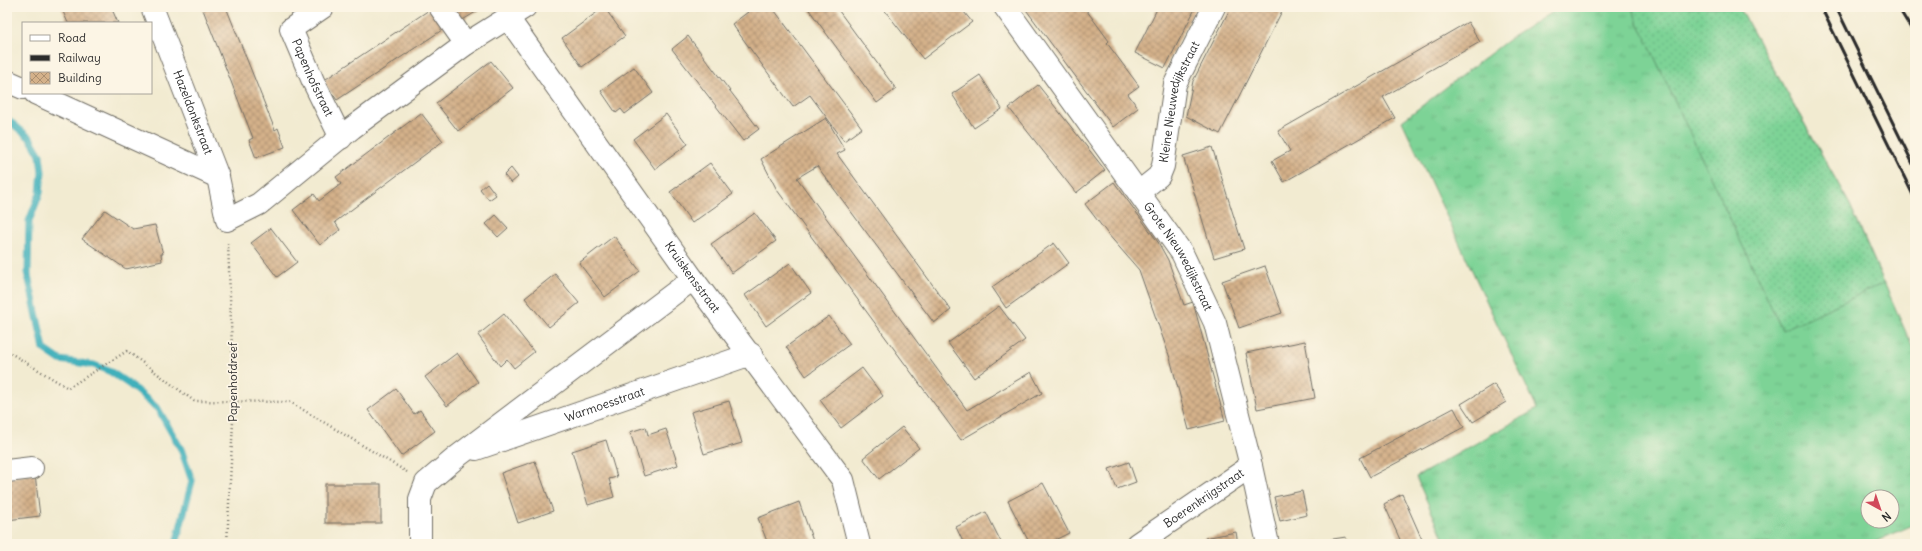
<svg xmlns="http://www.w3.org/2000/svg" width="1922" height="551" viewBox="0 0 1922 551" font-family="Delius,sans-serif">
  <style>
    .grass { fill: url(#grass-tufts); stroke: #547f60; fill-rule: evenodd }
    .garden { fill: url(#garden-dots); stroke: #547f60 }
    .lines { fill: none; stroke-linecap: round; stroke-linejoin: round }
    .stream { stroke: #41b0bb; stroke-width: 7 }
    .building { fill: url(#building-cross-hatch) }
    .minor-casing { stroke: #716e65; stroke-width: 24 }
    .major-casing { stroke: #716e65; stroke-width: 24 }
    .path { stroke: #716e65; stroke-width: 2.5; stroke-dasharray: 1 3; stroke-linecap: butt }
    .minor { stroke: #fff; stroke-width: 22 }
    .major { stroke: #fff; stroke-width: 22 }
    .rail { stroke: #2b2b2b; stroke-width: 3 }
    .labels { text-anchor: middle; stroke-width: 3.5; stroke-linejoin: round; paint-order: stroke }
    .street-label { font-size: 12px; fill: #2b2b2b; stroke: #fcf5e5 }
  </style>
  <defs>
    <pattern id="grass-tufts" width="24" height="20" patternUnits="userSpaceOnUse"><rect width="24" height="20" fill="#7dd396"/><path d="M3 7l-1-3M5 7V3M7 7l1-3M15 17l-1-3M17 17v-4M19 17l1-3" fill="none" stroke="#6cb581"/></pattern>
    <pattern id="garden-dots" width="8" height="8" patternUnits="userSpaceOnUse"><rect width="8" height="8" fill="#7dd396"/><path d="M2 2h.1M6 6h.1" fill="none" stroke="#6cb581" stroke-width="1.8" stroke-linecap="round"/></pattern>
    <pattern id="building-cross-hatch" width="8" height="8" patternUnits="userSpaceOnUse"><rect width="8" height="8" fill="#d4b18a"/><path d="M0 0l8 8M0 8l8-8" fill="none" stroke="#ac9071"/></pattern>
  </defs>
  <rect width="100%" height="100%" fill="#fcf5e5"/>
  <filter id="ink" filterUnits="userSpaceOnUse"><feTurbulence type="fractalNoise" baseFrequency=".025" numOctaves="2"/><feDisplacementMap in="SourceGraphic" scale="8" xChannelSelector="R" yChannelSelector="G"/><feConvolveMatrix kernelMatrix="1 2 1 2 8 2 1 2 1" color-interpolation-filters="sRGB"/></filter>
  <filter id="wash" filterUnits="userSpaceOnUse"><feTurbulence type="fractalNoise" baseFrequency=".012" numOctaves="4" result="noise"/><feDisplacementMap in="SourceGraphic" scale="16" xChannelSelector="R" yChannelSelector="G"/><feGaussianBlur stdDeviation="0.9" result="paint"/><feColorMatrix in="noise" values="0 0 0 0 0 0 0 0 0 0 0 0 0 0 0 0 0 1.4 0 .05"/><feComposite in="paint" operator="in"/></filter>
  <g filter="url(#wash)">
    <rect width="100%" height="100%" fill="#f2ebd1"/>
    <path class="grass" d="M 1560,7 L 1739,7 L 1850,205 L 1915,353 L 1915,524 L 1870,544 L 1446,544 L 1416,477 L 1537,409 L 1402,121 L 1512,37 ZM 1868,497 L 1892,497 L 1892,521 L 1868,521 Z"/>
    <path class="garden" d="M 1631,7 L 1739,7 L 1850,205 L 1884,283 L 1782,330 Z"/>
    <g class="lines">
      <path class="stream" d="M 7,119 L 30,138 L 40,155 L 42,172 L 40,193 L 29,221 L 28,275 L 44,349 L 60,360 L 94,365 L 111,372 L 130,385 L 158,409 L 181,449 L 192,481 L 176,544"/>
    </g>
    <g id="blocks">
      <g class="building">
        <path d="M 61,7 L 111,7 L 118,23 L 68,23 Z"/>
        <path d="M 202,7 L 226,7 L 275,130 L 278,128 L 285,147 L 256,158 L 249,140 L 253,138 Z"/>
        <path d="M 453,7 L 484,7 L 461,21 Z"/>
        <path d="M 604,7 L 625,36 L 582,67 L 562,38 Z"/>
        <path d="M 744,7 L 772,7 L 862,128 L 844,141 L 810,95 L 793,107 L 732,24 L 748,12 Z"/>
        <path d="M 807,7 L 836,7 L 896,89 L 877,103 Z"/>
        <path d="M 882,7 L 960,7 L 972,22 L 923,59 Z"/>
        <path d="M 1024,7 L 1084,7 L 1109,41 L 1107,43 L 1139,86 L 1128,94 L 1138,108 L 1113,127 Z"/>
        <path d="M 1158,7 L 1196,7 L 1165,68 L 1135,53 Z"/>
        <path d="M 1231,7 L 1284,7 L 1220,134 L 1186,116 L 1193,81 Z"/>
        <path d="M 432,8 L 445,28 L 337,100 L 323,81 Z"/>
        <path d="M 1468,22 L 1480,42 L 1383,97 L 1395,118 L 1284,182 L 1272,161 L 1290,151 L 1278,131 Z"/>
        <path d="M 688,36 L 759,129 L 743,141 L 672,49 Z"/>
        <path d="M 491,61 L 513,88 L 458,131 L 436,103 Z"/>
        <path d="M 634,67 L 653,93 L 625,114 L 621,109 L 616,113 L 601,91 Z"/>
        <path d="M 980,75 L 1002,109 L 974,128 L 952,94 Z"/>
        <path d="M 1038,85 L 1105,170 L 1076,193 L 1009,108 Z"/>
        <path d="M 421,113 L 443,141 L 335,222 L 340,230 L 320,245 L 293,210 L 314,194 L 319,201 L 341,184 L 336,177 Z"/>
        <path d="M 666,114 L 688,144 L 655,169 L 633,139 Z"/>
        <path d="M 826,118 L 845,150 L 837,154 L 951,310 L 934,323 L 817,166 L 797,178 L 967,410 L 1031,372 L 1042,393 L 961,440 L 777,190 L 761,159 Z"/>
        <path d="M 1212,147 L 1244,249 L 1214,258 L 1183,156 Z"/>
        <path d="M 710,163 L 733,194 L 692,223 L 670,192 Z"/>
        <path d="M 511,168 L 518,177 L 511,183 L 504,175 Z"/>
        <path d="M 1114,182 L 1158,242 L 1168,260 L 1184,305 L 1193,302 L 1225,421 L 1189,430 L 1170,358 L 1139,270 L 1107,233 L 1085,204 Z"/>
        <path d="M 487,183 L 496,195 L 489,200 L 480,189 Z"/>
        <path d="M 105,210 L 133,229 L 155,225 L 163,254 L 161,254 L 162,261 L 126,269 L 82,239 Z"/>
        <path d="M 755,213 L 776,241 L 732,273 L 711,244 Z"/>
        <path d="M 496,215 L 508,228 L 498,237 L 486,224 Z"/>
        <path d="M 271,228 L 297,262 L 277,277 L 251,243 Z"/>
        <path d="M 614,236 L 640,271 L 605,297 L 579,263 Z"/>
        <path d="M 1054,243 L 1069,263 L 1006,308 L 992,287 Z"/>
        <path d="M 790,263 L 811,293 L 766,326 L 745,295 Z"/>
        <path d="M 1265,266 L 1282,313 L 1239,328 L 1222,281 Z"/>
        <path d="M 555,274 L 579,303 L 549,327 L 525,298 Z"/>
        <path d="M 999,306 L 1025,340 L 974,378 L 948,343 Z"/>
        <path d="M 504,314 L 534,352 L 514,368 L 507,359 L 500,366 L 478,335 Z"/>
        <path d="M 829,316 L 850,344 L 806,376 L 786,347 Z"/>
        <path d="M 1305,341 L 1315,398 L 1257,409 L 1246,353 Z"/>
        <path d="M 457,353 L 478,382 L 447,406 L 425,377 Z"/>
        <path d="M 862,368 L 883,396 L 841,428 L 820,400 Z"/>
        <path d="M 1494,384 L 1506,402 L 1473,422 L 1461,404 Z"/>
        <path d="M 396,389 L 414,414 L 420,410 L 435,431 L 401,456 L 368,410 Z"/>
        <path d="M 729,401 L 742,443 L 704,454 L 691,412 Z"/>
        <path d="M 1454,408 L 1464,427 L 1370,477 L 1360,458 Z"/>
        <path d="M 646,427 L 648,435 L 666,429 L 678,465 L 644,476 L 630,432 Z"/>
        <path d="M 902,427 L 919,448 L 879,479 L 863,458 Z"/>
        <path d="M 606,440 L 617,477 L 609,479 L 614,497 L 588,505 L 572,451 Z"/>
        <path d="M 535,461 L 553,511 L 518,523 L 501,473 Z"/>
        <path d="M 1129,462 L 1136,482 L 1117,489 L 1109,469 Z"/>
        <path d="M 35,474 L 40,516 L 7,520 L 7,478 Z"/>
        <path d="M 1043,483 L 1069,533 L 1047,544 L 1030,544 L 1008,501 Z"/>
        <rect x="325" y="484" width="56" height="39"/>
        <path d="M 1302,491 L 1307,515 L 1280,521 L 1274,497 Z"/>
        <path d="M 1402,494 L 1424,544 L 1402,544 L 1384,504 Z"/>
        <path d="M 799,502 L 813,541 L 804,544 L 768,544 L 758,518 Z"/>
        <path d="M 986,512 L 1002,544 L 964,544 L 956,527 Z"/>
        <path d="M 1236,532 L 1238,544 L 1206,544 L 1205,538 Z"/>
        <path d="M 1346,537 L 1347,544 L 1307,544 L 1307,543 Z"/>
      </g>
    </g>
  </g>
  <g filter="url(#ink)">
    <use href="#blocks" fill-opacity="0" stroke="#716e65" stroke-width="1"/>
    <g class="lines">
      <defs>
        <g id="minor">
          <path id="s1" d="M 152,7 L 218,177 L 227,220 L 259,204 L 352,128 L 466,44 L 525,7"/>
          <path id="s2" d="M 323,7 L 291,29 L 313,81 L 341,138"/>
          <path d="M 440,7 L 466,44"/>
          <path id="s3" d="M 508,18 L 693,279 L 843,480 L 859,544"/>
          <path d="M 7,81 L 23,88"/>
          <path d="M 35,93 L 218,177"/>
          <path id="s4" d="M 1139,192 L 1159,176 L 1163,166 L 1175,84 L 1214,7"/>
          <path id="s5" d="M 476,449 L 751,354"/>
          <path d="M 7,471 L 32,468"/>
          <path d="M 420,544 L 420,499 L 426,483 L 458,456 L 693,279"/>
          <path id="s6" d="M 1137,544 L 1251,466"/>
        </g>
        <g id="major">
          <path id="s7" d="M 1005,7 L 1182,253 L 1215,323 L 1251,466 L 1268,544"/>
        </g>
      </defs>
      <use href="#minor" class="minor-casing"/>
      <use href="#major" class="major-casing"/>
      <g class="path">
        <path d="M 7,351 L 68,388 L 127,351 L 194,401 L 290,402 L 407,472"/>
        <path d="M 227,544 L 234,401 L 228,243"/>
      </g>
      <use href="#minor" class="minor"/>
      <use href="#major" class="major"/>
      <g class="rail">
        <path d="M 1821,7 L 1915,199"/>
        <path d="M 1836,7 L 1915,168"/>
        <path d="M 1898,7 L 1915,35"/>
        <path d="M 1913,7 L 1915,10"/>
      </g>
    </g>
  </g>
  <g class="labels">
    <g class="street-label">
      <text dy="4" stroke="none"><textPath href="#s2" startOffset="92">Papenhofstraat</textPath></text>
      <text dy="4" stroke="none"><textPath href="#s4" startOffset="103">Kleine Nieuwedijkstraat</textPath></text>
      <text dy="4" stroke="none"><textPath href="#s1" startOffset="113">Hazeldonkstraat</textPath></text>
      <text dy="4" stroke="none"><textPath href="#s7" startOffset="304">Grote Nieuwedijkstraat</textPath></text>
      <text dy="4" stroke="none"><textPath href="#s3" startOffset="318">Kruiskensstraat</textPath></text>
      <text transform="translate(233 382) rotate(-90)" y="4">Papenhofdreef</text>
      <text dy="4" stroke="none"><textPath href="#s5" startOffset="136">Warmoesstraat</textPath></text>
      <text dy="4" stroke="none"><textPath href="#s6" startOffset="81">Boerenkrijgstraat</textPath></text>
    </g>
  </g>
  <rect width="1922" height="551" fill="none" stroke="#fcf5e5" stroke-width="24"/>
  <rect x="22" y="22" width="130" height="72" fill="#fcf5e5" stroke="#a8a49b"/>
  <rect x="30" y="35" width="20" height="6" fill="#ffffff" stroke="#a8a49b"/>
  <text x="58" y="42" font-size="12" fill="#2b2b2b">Road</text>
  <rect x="30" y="55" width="20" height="6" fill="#2b2b2b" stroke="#a8a49b"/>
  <text x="58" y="62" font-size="12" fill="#2b2b2b">Railway</text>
  <rect x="30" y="72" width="20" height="12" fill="url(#building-cross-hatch)" stroke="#a8a49b"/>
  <text x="58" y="82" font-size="12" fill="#2b2b2b">Building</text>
  <g transform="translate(1880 509) rotate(140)"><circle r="19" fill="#fcf5e5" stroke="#a8a49b"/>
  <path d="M0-3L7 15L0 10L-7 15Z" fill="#d1495b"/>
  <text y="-6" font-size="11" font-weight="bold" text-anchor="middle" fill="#2b2b2b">N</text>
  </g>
</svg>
